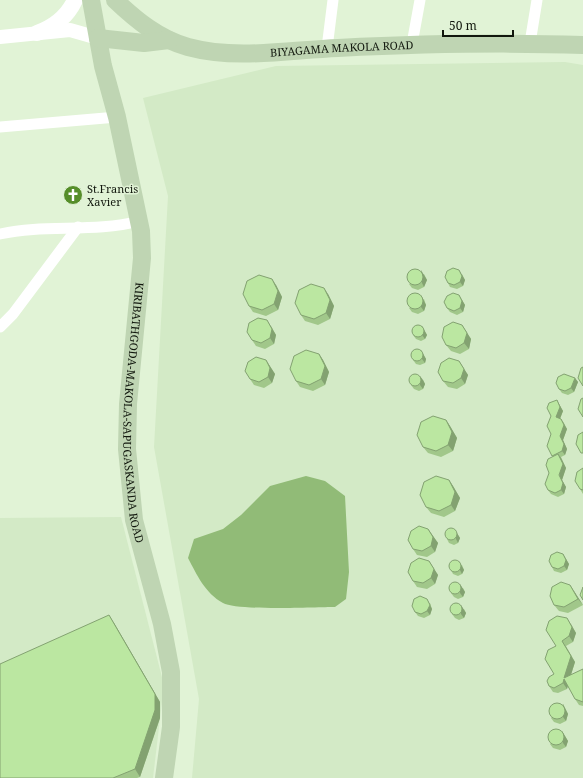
<svg xmlns="http://www.w3.org/2000/svg" width="583" height="778" viewBox="0 0 583 778" font-family="'Noto Serif',serif">
  <style>
    .built { fill: #d3eac6 }
    .water { fill: #91bb77 }
    .lines { fill: none; stroke-linecap: round; stroke-linejoin: round }
    .minor { stroke: #fff; stroke-width: 11 }
    .tertiary { stroke: #fff; stroke-width: 14 }
    .secondary { stroke: #fff; stroke-width: 16 }
    .primary { stroke: #bfd5b3; stroke-width: 18 }
    .wall { fill: #a1c78a }
    .shaded-wall { fill: #83a271 }
    .building { fill: #bbe7a1; stroke: #83a271 }
    .labels { text-anchor: middle; stroke-width: 3; stroke-linejoin: round; paint-order: stroke }
    .street-label { font-size: 11px; fill: #11170d; stroke: #e1f3d6 }
    .poi-label { font-size: 11px; fill: #11170d; stroke: #e1f3d6; text-anchor: start }
  </style>
  <rect width="100%" height="100%" fill="#e1f3d6"/>
  <g class="built">
    <path d="M 565,62 L 583,65 L 583,778 L 192,778 L 199,699 L 154,447 L 168,196 L 143,98 L 276,66 Z"/>
    <path d="M 121,517 L 164,685 L 153,778 L 0,778 L 0,518 Z"/>
  </g>
  <path class="water" d="M 306,476 L 325,481 L 345,496 L 349,572 L 346,599 L 335,607 C 315,607 237,611 223,603 C 205,593 197,575 188,558 L 194,539 L 223,529 L 241,515 L 270,486 Z"/>
  <g class="lines">
    <g class="minor">
      <path d="M 530,43 L 537,0"/>
      <path d="M 412,44 L 420,0"/>
      <path d="M 327,48 L 333,0"/>
      <path d="M 0,127 L 117,117"/>
      <path d="M 0,234 C 46,224 94,233 139,221"/>
      <path d="M 0,327 L 13,314 L 78,227"/>
    </g>
    <path class="tertiary" d="M 0,37 L 70,30 L 98,38"/>
    <path class="secondary" d="M 37,33 C 54,27 67,17 75,0"/>
    <g class="primary">
      <path id="s1" d="M 91,0 L 103,66 L 117,117 L 141,231 L 142,258 L 128,404 L 127,449 L 134,520 L 162,624 L 171,672 L 171,727 L 164,778"/>
      <path id="s2" d="M 115,0 C 136,20 159,39 188,47 C 236,60 289,50 338,48 C 420,44 501,42 583,45"/>
      <path d="M 98,38 L 144,43 L 169,40"/>
    </g>
  </g>
  <g class="wall">
    <path d="M 424,274 L 427,280 L 424,287 L 418,290 L 412,288 L 409,284 Z"/>
    <path d="M 462,274 L 465,280 L 463,286 L 457,289 L 450,287 L 448,283 Z"/>
    <path d="M 276,285 L 282,297 L 278,310 L 266,316 L 253,312 L 249,306 Z"/>
    <path d="M 328,294 L 334,306 L 330,319 L 318,325 L 305,321 L 301,315 Z"/>
    <path d="M 459,295 L 465,305 L 463,312 L 457,315 L 450,312 L 447,308 Z"/>
    <path d="M 424,299 L 426,305 L 424,311 L 418,314 L 412,312 L 409,308 Z"/>
    <path d="M 462,325 L 471,339 L 469,349 L 460,354 L 451,351 L 446,345 Z"/>
    <path d="M 271,326 L 276,335 L 274,344 L 265,349 L 256,346 L 252,340 Z"/>
    <path d="M 422,326 L 427,335 L 425,339 L 421,341 L 416,339 L 413,335 Z"/>
    <path d="M 421,350 L 426,359 L 425,363 L 420,365 L 416,364 L 413,360 Z"/>
    <path d="M 319,354 L 323,360 L 329,372 L 325,385 L 313,391 L 300,387 L 296,381 Z"/>
    <path d="M 266,360 L 275,374 L 272,383 L 264,388 L 254,385 L 250,379 Z"/>
    <path d="M 459,361 L 468,375 L 465,384 L 457,389 L 448,387 L 443,381 Z"/>
    <path d="M 575,378 L 578,382 L 574,392 L 568,395 L 562,393 L 559,389 Z"/>
    <path d="M 423,380 L 425,384 L 423,389 L 419,391 L 414,389 L 411,385 Z"/>
    <path d="M 559,404 L 563,411 L 560,419 L 561,419 L 564,423 L 567,429 L 563,440 L 567,449 L 565,455 L 561,457 L 566,468 L 562,480 L 566,487 L 564,494 L 558,497 L 551,494 L 548,490 L 549,473 L 552,457 L 551,434 Z"/>
    <path d="M 446,420 L 450,426 L 457,438 L 453,451 L 441,457 L 428,453 L 423,447 Z"/>
    <path d="M 583,468 L 583,494 L 580,489 Z"/>
    <path d="M 449,480 L 453,486 L 460,498 L 455,511 L 444,517 L 431,513 L 426,507 Z"/>
    <path d="M 428,529 L 438,543 L 435,552 L 427,557 L 417,555 L 413,549 Z"/>
    <path d="M 455,530 L 460,538 L 458,543 L 454,545 L 449,543 L 447,539 Z"/>
    <path d="M 563,554 L 569,564 L 567,570 L 561,573 L 554,571 L 552,567 Z"/>
    <path d="M 429,561 L 438,575 L 435,584 L 427,589 L 417,587 L 413,581 Z"/>
    <path d="M 462,565 L 464,570 L 462,574 L 458,576 L 453,574 L 451,570 Z"/>
    <path d="M 570,585 L 583,605 L 568,613 L 559,611 L 554,605 Z"/>
    <path d="M 463,588 L 465,592 L 463,597 L 458,599 L 454,597 L 451,593 Z"/>
    <path d="M 430,603 L 432,609 L 430,615 L 424,618 L 418,616 L 415,612 Z"/>
    <path d="M 464,609 L 466,613 L 464,618 L 459,620 L 455,618 L 452,614 Z"/>
    <path d="M 114,623 L 160,702 L 160,718 L 140,777 L 137,778 L 0,778 Z"/>
    <path d="M 571,624 L 576,633 L 573,642 L 566,646 L 575,662 L 571,675 L 583,669 L 583,706 L 579,705 L 575,699 L 568,686 L 567,689 L 558,693 L 553,692 L 549,686 L 554,674 L 556,646 Z"/>
    <path d="M 563,704 L 568,714 L 566,721 L 560,724 L 554,722 L 551,718 Z"/>
    <path d="M 562,731 L 568,741 L 566,747 L 560,750 L 553,748 L 550,744 Z"/>
  </g>
  <g class="shaded-wall">
    <path d="M 421,270 L 427,280 L 424,287 L 422,283 Z"/>
    <path d="M 459,270 L 465,280 L 463,286 L 460,282 Z"/>
    <path d="M 272,279 L 276,285 L 282,297 L 278,310 L 274,304 Z"/>
    <path d="M 324,288 L 328,294 L 334,306 L 330,319 L 326,313 Z"/>
    <path d="M 421,295 L 426,305 L 424,311 L 421,307 Z"/>
    <path d="M 459,295 L 465,305 L 463,312 L 460,308 Z"/>
    <path d="M 267,320 L 276,335 L 274,344 L 270,338 Z"/>
    <path d="M 462,325 L 471,339 L 469,349 L 464,343 Z"/>
    <path d="M 422,326 L 427,335 L 425,339 L 422,335 Z"/>
    <path d="M 421,350 L 426,359 L 425,363 L 422,359 Z"/>
    <path d="M 319,354 L 323,360 L 329,372 L 325,385 L 321,379 Z"/>
    <path d="M 266,360 L 275,374 L 272,383 L 268,377 Z"/>
    <path d="M 459,361 L 468,375 L 465,384 L 461,378 Z"/>
    <path d="M 420,376 L 423,380 L 425,384 L 423,389 L 420,385 Z"/>
    <path d="M 575,378 L 578,382 L 574,392 L 571,388 Z"/>
    <path d="M 557,400 L 559,404 L 563,411 L 559,421 L 556,417 Z"/>
    <path d="M 561,419 L 567,429 L 563,440 L 567,449 L 565,455 L 562,451 L 560,436 Z"/>
    <path d="M 446,420 L 450,426 L 457,438 L 453,451 L 448,445 Z"/>
    <path d="M 558,454 L 561,458 L 566,468 L 562,480 L 566,487 L 564,494 L 561,490 Z"/>
    <path d="M 449,480 L 453,486 L 460,498 L 455,511 L 451,505 Z"/>
    <path d="M 428,529 L 438,543 L 435,552 L 431,546 Z"/>
    <path d="M 455,530 L 460,538 L 458,543 L 456,539 Z"/>
    <path d="M 563,554 L 569,564 L 567,570 L 564,566 Z"/>
    <path d="M 429,561 L 438,575 L 435,584 L 431,578 Z"/>
    <path d="M 459,561 L 464,570 L 462,574 L 460,570 Z"/>
    <path d="M 460,584 L 465,592 L 463,597 L 460,593 Z"/>
    <path d="M 570,585 L 574,591 L 583,605 L 578,599 Z"/>
    <path d="M 427,599 L 432,609 L 430,615 L 427,611 Z"/>
    <path d="M 461,605 L 466,613 L 464,618 L 461,614 Z"/>
    <path d="M 109,615 L 114,623 L 160,702 L 160,718 L 140,777 L 135,769 Z"/>
    <path d="M 567,618 L 576,633 L 573,642 L 569,636 Z"/>
    <path d="M 562,641 L 575,662 L 568,684 L 564,678 Z"/>
    <path d="M 564,679 L 568,685 L 567,689 L 563,683 Z"/>
    <path d="M 563,704 L 568,714 L 566,721 L 563,717 Z"/>
    <path d="M 562,731 L 568,741 L 566,747 L 563,743 Z"/>
  </g>
  <g class="building">
    <path d="M 453,268 L 459,270 L 462,276 L 460,282 L 454,285 L 448,283 L 445,277 L 447,271 Z"/>
    <circle cx="415" cy="277" r="8"/>
    <path d="M 259,275 L 272,279 L 278,291 L 274,304 L 262,310 L 249,306 L 243,294 L 247,281 Z"/>
    <path d="M 311,284 L 324,288 L 330,300 L 326,313 L 314,319 L 301,315 L 295,303 L 299,290 Z"/>
    <circle cx="415" cy="301" r="8"/>
    <path d="M 453,293 L 459,295 L 462,301 L 460,308 L 454,311 L 447,308 L 444,302 L 447,296 Z"/>
    <path d="M 258,318 L 267,320 L 272,329 L 270,338 L 261,343 L 252,340 L 247,332 L 249,323 Z"/>
    <path d="M 453,322 L 462,325 L 467,333 L 464,343 L 456,348 L 446,345 L 442,337 L 444,327 Z"/>
    <circle cx="418" cy="331" r="6"/>
    <circle cx="417" cy="355" r="6"/>
    <path d="M 306,350 L 319,354 L 325,366 L 321,379 L 309,385 L 296,381 L 290,369 L 294,356 Z"/>
    <path d="M 256,357 L 266,360 L 270,368 L 268,377 L 259,382 L 250,379 L 245,371 L 248,362 Z"/>
    <path d="M 449,358 L 459,361 L 464,369 L 461,378 L 453,383 L 443,381 L 438,372 L 441,363 Z"/>
    <path d="M 583,367 L 583,386 L 578,378 L 581,368 Z"/>
    <circle cx="415" cy="380" r="6"/>
    <path d="M 564,374 L 575,378 L 571,388 L 565,391 L 559,389 L 556,383 L 558,377 Z"/>
    <path d="M 583,398 L 583,417 L 578,409 L 581,399 Z"/>
    <path d="M 557,400 L 560,407 L 556,417 L 561,419 L 564,425 L 560,436 L 564,444 L 562,451 L 552,456 L 547,446 L 551,434 L 547,426 L 551,416 L 547,408 L 549,403 Z"/>
    <path d="M 433,416 L 446,420 L 452,432 L 448,445 L 436,451 L 423,447 L 417,435 L 421,422 Z"/>
    <path d="M 583,432 L 583,453 L 581,453 L 576,444 L 578,435 Z"/>
    <path d="M 558,454 L 563,464 L 559,475 L 563,483 L 561,490 L 555,493 L 548,490 L 545,484 L 549,473 L 546,465 L 548,459 Z"/>
    <path d="M 583,468 L 583,490 L 580,489 L 575,481 L 577,472 Z"/>
    <path d="M 436,476 L 449,480 L 455,492 L 451,505 L 439,511 L 426,507 L 420,495 L 424,482 Z"/>
    <path d="M 419,526 L 428,529 L 433,537 L 431,546 L 422,551 L 413,549 L 408,540 L 411,531 Z"/>
    <circle cx="451" cy="534" r="6"/>
    <path d="M 557,552 L 563,554 L 566,560 L 564,566 L 558,569 L 552,567 L 549,561 L 551,555 Z"/>
    <path d="M 419,558 L 429,561 L 434,569 L 431,578 L 423,583 L 413,581 L 408,572 L 411,563 Z"/>
    <circle cx="455" cy="566" r="6"/>
    <circle cx="455" cy="588" r="6"/>
    <path d="M 561,582 L 570,585 L 578,599 L 564,607 L 554,605 L 550,596 L 552,587 Z"/>
    <path d="M 583,587 L 583,600 L 580,595 Z"/>
    <path d="M 420,596 L 427,599 L 430,605 L 427,611 L 421,614 L 415,612 L 412,606 L 414,599 Z"/>
    <circle cx="456" cy="609" r="6"/>
    <path d="M 109,615 L 155,694 L 155,710 L 135,769 L 113,778 L 0,778 L 0,664 Z"/>
    <path d="M 557,616 L 567,618 L 572,627 L 569,636 L 562,641 L 571,656 L 564,678 L 583,669 L 583,702 L 575,699 L 564,679 L 563,683 L 554,688 L 549,686 L 547,681 L 549,677 L 554,674 L 545,659 L 548,650 L 556,646 L 546,630 L 549,621 Z"/>
    <circle cx="557" cy="711" r="8"/>
    <circle cx="556" cy="737" r="8"/>
  </g>
  <defs>
    <symbol id="church-disc" viewBox="-11 -11 22 22"><circle r="9.5" fill="#568e2a" stroke="#e1f3d6"/><path d="M-1.2-6h2.4v3.5h3.3v2.4h-3.3V6h-2.4V-.1h-3.3v-2.4h3.3Z" fill="#fff"/></symbol>
  </defs>
  <g fill-rule="evenodd">
    <use href="#church-disc" x="62" y="184" width="22" height="22"/>
  </g>
  <g class="labels">
    <g class="street-label">
      <text dy="4" stroke="none"><textPath href="#s2" startOffset="242">BIYAGAMA MAKOLA ROAD</textPath></text>
      <text dy="4" stroke="none"><textPath href="#s1" startOffset="419">KIRIBATHGODA-MAKOLA-SAPUGASKANDA ROAD</textPath></text>
    </g>
    <g class="poi-label">
      <text x="87" y="193">St.Francis<tspan x="87" dy="13">Xavier</tspan></text>
    </g>
  </g>
  <path d="M443 30v6h70v-6" fill="none" stroke="#11170d" stroke-width="2"/>
  <text x="449" y="30" font-size="12" fill="#11170d" stroke="#e1f3d6" stroke-width="3" paint-order="stroke">50 m</text>
</svg>
